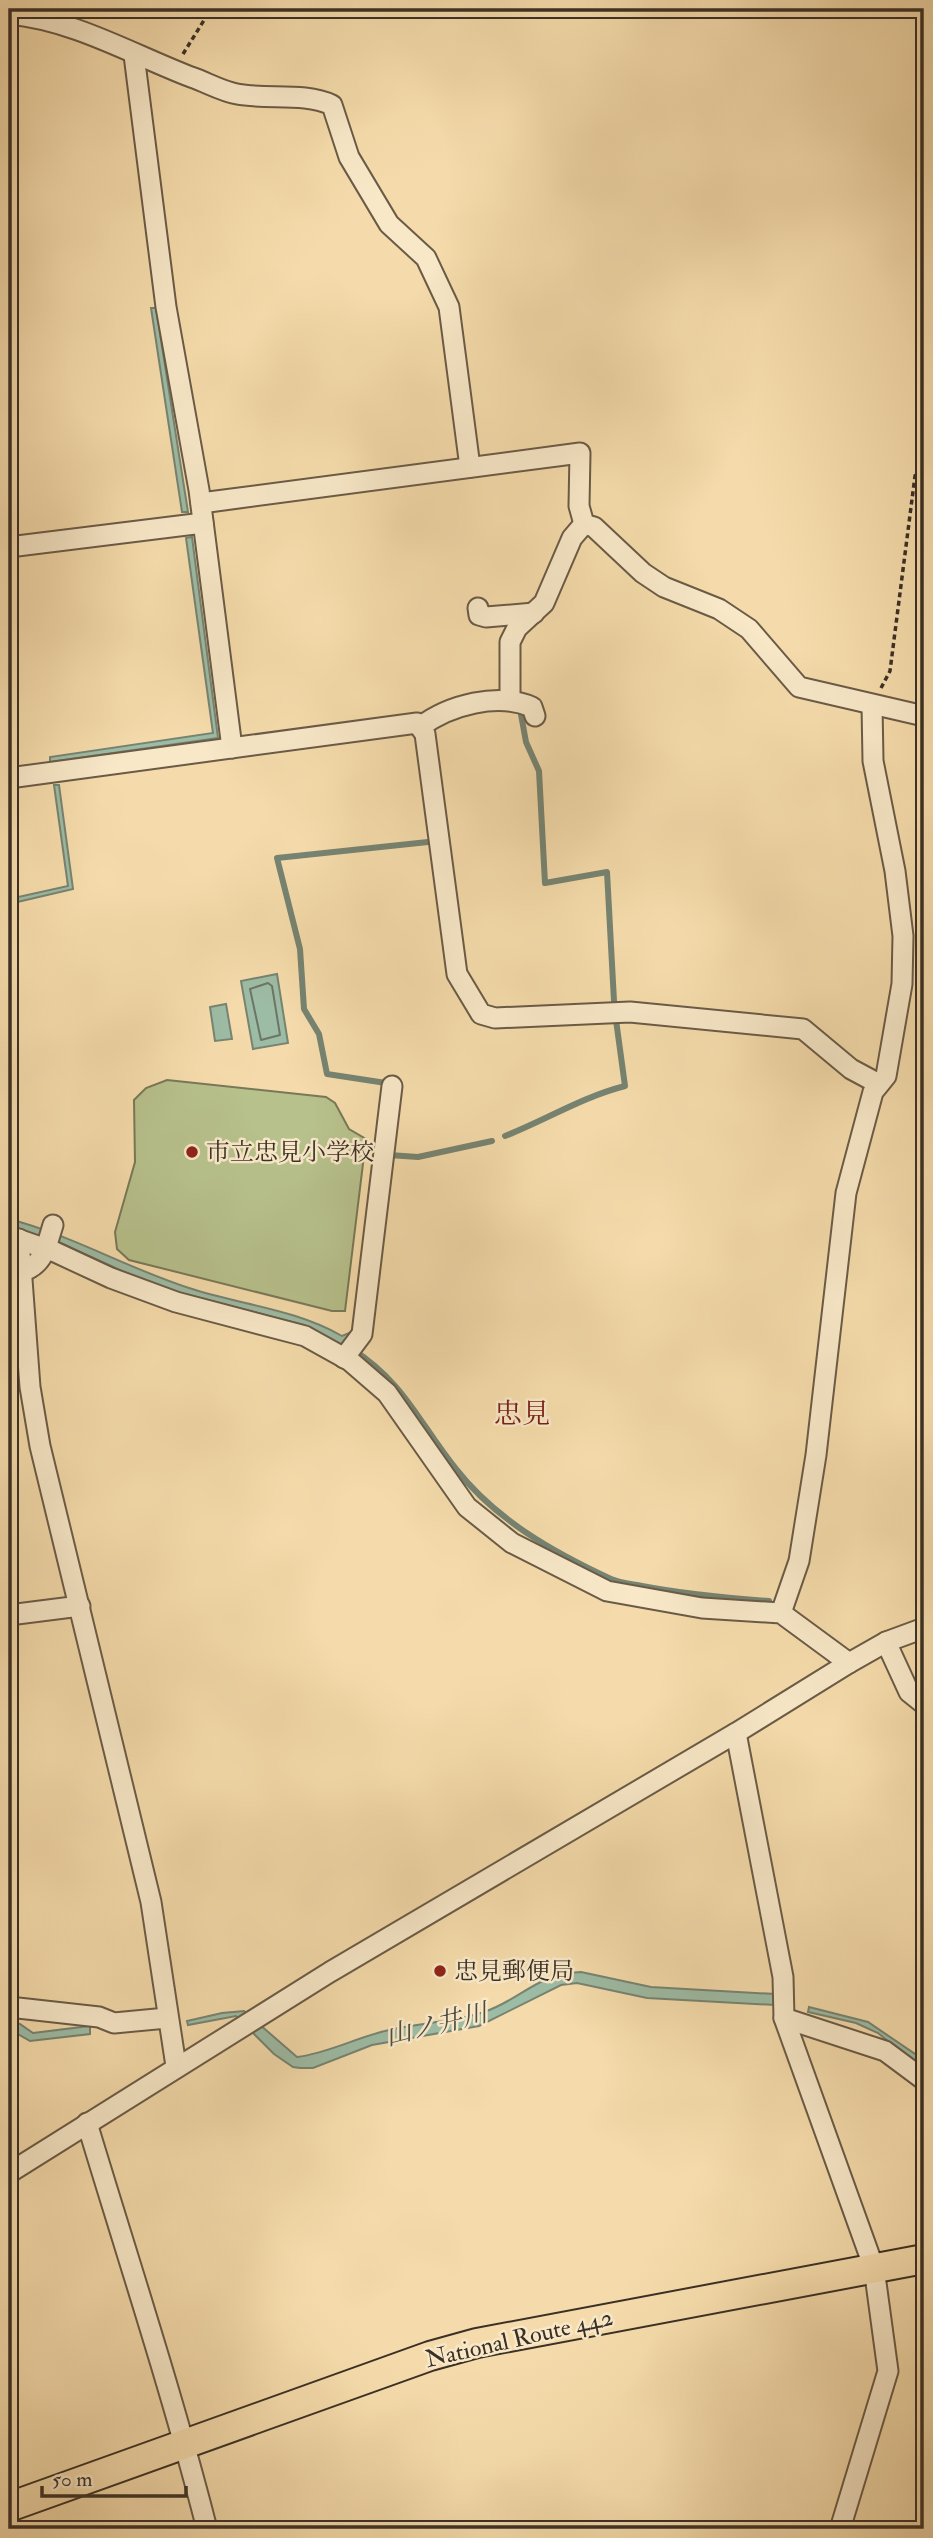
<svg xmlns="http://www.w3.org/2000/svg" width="933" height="2538" viewBox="0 0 933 2538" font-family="'IM FELL Double Pica','Noto Serif JP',serif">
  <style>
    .green { fill: #b7c18c; stroke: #797859; stroke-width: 2 }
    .water { fill: #9dbca5; stroke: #768472; stroke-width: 2 }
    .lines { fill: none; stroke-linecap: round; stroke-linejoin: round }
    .shore { stroke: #6c7666; stroke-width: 2 }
    .stream { stroke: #768472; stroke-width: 6 }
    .minor-casing { stroke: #6a5b47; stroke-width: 23 }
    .highway-casing { stroke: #3b3026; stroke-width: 32 }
    .path { stroke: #3b3026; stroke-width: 3.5; stroke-dasharray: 5 3.5; stroke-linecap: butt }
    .minor { stroke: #f8e8c8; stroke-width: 19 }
    .highway { stroke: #f5dbab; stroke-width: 28 }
    .poi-dot { fill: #8f2418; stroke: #f8e8c8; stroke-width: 2.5 }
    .labels { text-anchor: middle; stroke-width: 5; stroke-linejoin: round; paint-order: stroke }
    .poi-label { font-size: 24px; fill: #3b3026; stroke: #f8e8c8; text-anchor: start }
    .street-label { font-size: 24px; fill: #3b3026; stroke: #f8e8c8 }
    .water-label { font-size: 26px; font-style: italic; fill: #4f4c3f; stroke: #f8e8c8 }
    .quarter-label { font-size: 28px; fill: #7a1f14; stroke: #f8e8c8 }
  </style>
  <rect width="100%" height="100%" fill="#f5dbab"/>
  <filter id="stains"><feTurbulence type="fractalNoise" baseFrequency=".00286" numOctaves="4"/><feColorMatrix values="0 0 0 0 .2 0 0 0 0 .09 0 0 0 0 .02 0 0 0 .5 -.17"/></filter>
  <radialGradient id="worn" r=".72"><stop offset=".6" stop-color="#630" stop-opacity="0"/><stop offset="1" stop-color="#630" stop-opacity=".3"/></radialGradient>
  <path class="green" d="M 167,1080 L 326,1097 L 335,1103 L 349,1129 L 366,1139 L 345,1311 L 332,1311 L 129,1260 L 117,1249 L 115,1232 L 135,1162 L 134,1100 L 146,1088 Z"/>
  <g class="water">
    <path d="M 151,308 L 156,308 L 188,512 L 182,512 Z"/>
    <path d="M 192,537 L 218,738 L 50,762 L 50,757 L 213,733 L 186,538 Z"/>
    <path d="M 54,785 L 59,785 L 73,889 L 9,904 L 9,899 L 68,886 Z"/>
    <path d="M 277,974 L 288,1043 L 253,1049 L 241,981 Z"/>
    <path d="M 226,1004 L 232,1039 L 215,1041 L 210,1007 Z"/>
    <path d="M 9,1219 C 71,1235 127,1268 189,1288 C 241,1305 295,1309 342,1336 L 354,1331 L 346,1350 L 304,1325 L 155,1286 L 54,1240 L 9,1229 Z"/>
    <path d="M 581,1972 L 651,1987 L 775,1994 L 775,2005 L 647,1998 L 577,1983 L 561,1985 L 479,2026 L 372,2045 L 313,2068 L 300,2068 L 293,2067 L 274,2054 L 236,2016 L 188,2025 L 187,2021 L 222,2013 L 244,2011 L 297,2057 C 329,2053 357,2037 389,2030 C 420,2023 453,2022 484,2012 C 522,1999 536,1974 581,1972 Z"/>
    <path d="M 809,2007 L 868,2022 L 924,2060 L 924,2070 L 878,2033 L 856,2023 L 808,2012 Z"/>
    <path d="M 9,2022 L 20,2024 L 33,2033 L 90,2026 L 90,2034 L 30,2041 L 9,2029 Z"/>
  </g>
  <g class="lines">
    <path class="shore" d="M 268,983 L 272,986 L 280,1035 L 261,1040 L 250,989 Z"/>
    <g class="stream">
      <path d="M 520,709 L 526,742 L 539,771 L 545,883 L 607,872 L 614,1001"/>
      <path d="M 386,1087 L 386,1083 L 327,1074 L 319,1034 L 304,1009 L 300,949 L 277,858 L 428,842"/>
      <path d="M 505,1136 C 546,1120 582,1097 625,1086 L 616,1020"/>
      <path d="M 389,1155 L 418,1157 L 492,1141"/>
      <path d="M 352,1349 C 405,1383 419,1423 456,1469 C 496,1520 553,1552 611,1579 C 620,1583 632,1584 642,1586 C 684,1594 726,1598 769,1601"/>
    </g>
    <defs>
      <g id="minor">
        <path d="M 9,14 C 74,20 131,54 191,77 C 206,82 221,91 237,94 C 268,100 304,92 332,105 L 349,157 L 389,224 L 426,258 L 449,307 L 470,467"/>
        <path d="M 134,55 L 166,307 L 199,490 L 232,748"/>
        <path d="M 201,503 L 580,453 L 579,506 L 584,524 L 594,527 L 643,573 L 664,587 L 719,609 L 749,629 L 799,687 L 924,716"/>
        <path d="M 9,547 L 203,523"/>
        <path d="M 478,608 L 479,615 L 486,617 L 534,613"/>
        <path d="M 510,700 L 510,642 L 517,628 L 544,603 L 572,538 L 584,524"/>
        <path d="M 420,727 C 449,705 498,692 532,707 L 535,716"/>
        <path d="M 9,778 L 417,723 L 425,734 L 457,974 L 481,1014 L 495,1018 L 630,1012 L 803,1029 L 851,1069 L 879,1084"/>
        <path d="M 9,1236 L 55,1252 L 111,1278 L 176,1302 L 305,1336 L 350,1361 L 387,1393 L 467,1507 L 512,1543 L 607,1591 L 702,1608 L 781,1613 L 849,1663"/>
        <path d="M 19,1239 L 30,1387 L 40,1446 L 151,1902 L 176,2066"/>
        <path d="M 20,1272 C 44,1266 46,1247 53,1225"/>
        <path d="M 344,1358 L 362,1334 L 392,1086"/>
        <path d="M 781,1613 L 799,1561 L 816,1455 L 846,1193 L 873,1092 L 886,1076 L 902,984 L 903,936 L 895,871 L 873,761 L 872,705"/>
        <path d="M 9,1615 L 80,1606"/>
        <path d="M 886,1642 L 909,1692 L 924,1704"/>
        <path d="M 736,1733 L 783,1977 L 784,2018 L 874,2268 L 888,2371 L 840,2529"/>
        <path d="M 9,2007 L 99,2017 L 114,2023 L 167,2018"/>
        <path d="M 784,2018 L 885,2051 L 924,2080"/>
        <path d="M 87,2123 C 128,2259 172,2392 207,2529"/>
        <path d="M 9,2173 L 330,1972 L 736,1733 L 849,1663 L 886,1642 L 924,1628"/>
      </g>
      <path id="highway" d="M 9,2507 L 430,2356 L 477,2343 L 924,2259"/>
    </defs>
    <use href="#minor" class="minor-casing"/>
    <use href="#highway" class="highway-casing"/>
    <g class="path">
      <path d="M 183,54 L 211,9"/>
      <path d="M 881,688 L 890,671 L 915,476 L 924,454"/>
      <path d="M 909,2529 L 924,2522"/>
    </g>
    <use href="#minor" class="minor"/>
    <use href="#highway" class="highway"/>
  </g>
  <g class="poi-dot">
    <circle cx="192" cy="1152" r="7"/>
    <circle cx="440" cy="1971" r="7"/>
  </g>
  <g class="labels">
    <g class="poi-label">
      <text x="206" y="1160">市立忠見小学校</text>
      <text x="454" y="1979">忠見郵便局</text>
    </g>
    <g class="street-label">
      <text transform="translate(519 2338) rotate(-13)" y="8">National Route 442</text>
    </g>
    <g class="water-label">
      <text transform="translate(436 2024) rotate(-14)" y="9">山ノ井川</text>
    </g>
    <g class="quarter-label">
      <text x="522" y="1423">忠見</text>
    </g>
  </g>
  <rect width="933" height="2538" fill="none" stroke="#f5dbab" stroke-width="35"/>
  <rect x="10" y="10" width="912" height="2517" fill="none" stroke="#3b3026" stroke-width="3.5"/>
  <rect x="18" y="18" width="898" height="2503" fill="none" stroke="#3b3026" stroke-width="2"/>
  <path d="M42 2486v10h144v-10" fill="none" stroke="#3b3026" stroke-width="3.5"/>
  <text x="52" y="2486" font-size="21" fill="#3b3026" stroke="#f8e8c8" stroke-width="5" paint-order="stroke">50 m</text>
  <rect width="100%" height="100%" filter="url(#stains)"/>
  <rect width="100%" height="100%" fill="url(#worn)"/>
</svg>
